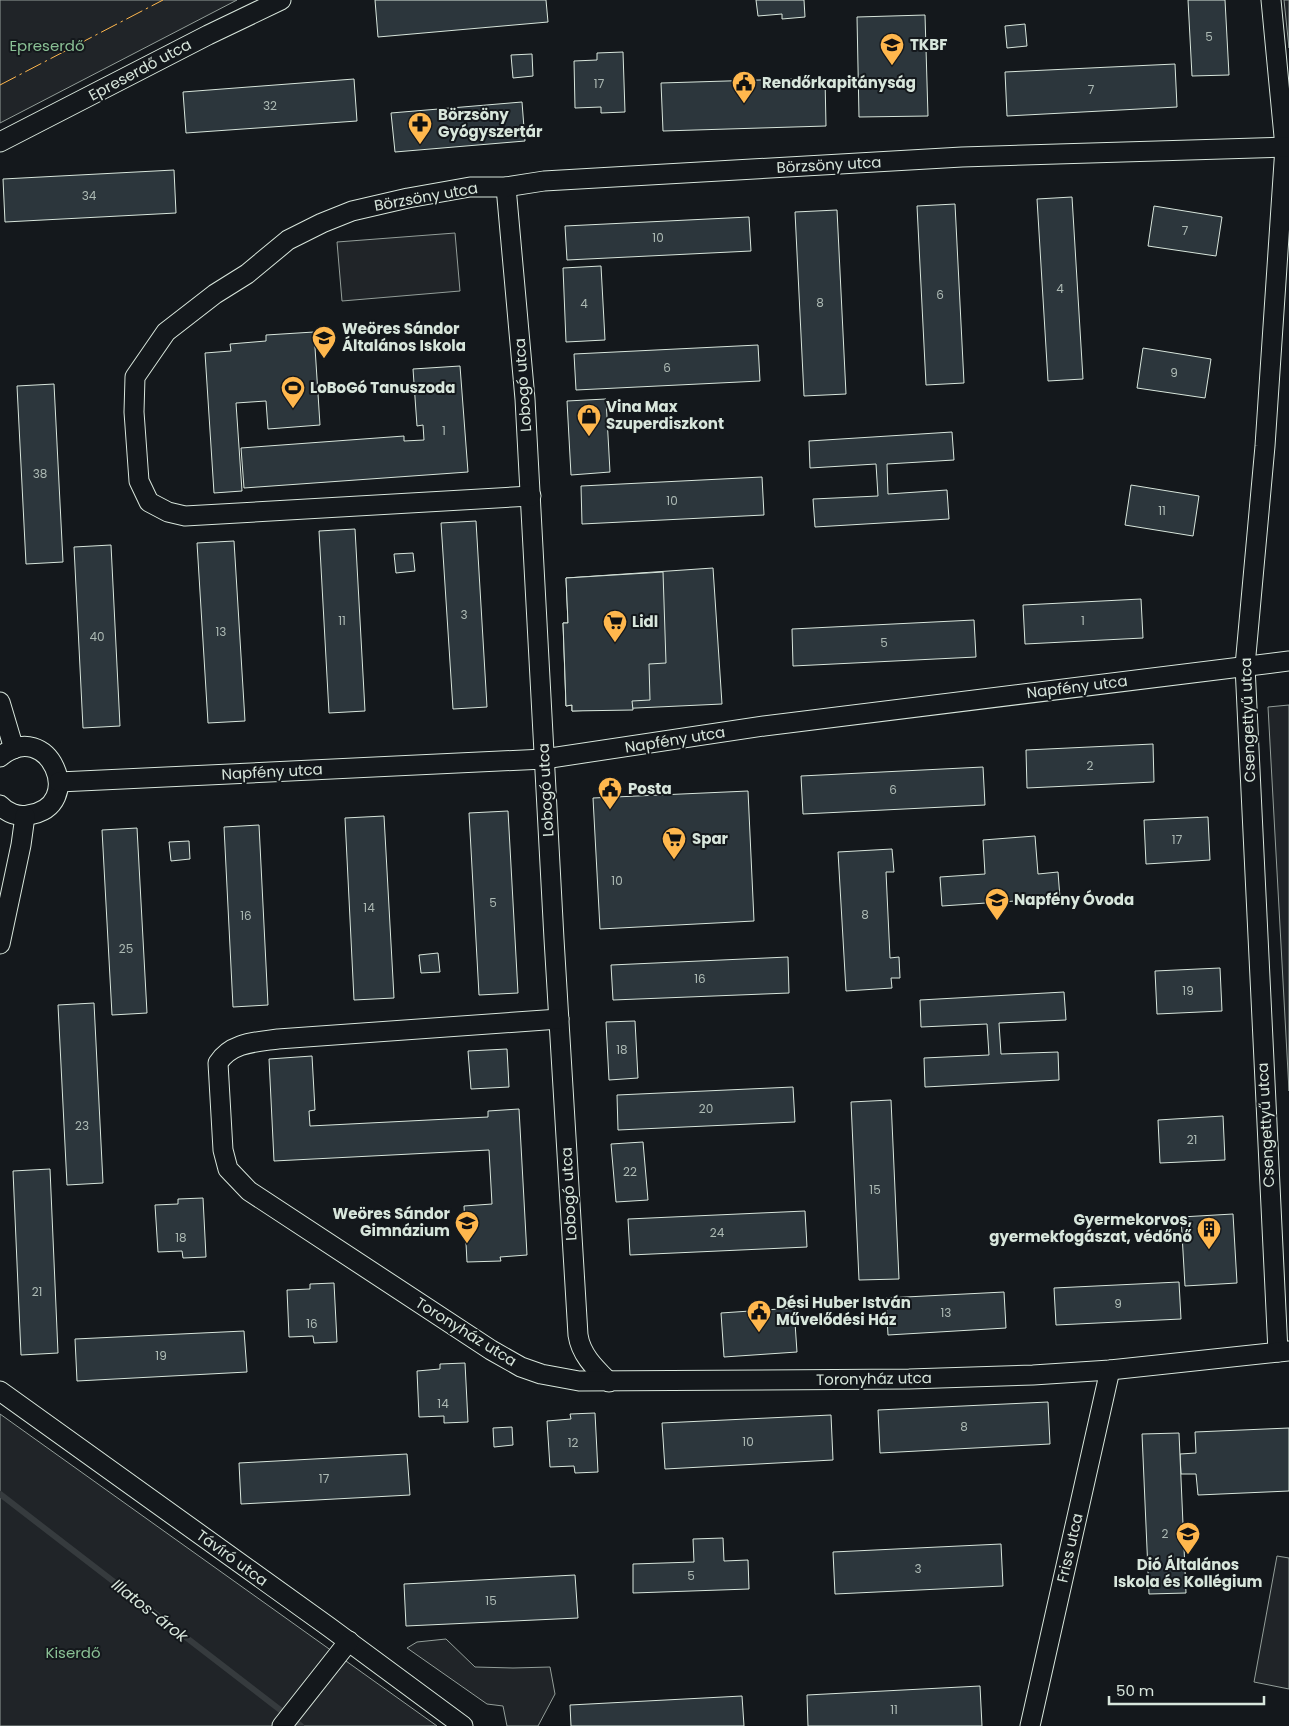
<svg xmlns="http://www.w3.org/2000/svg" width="1289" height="1726" viewBox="0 0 1289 1726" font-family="Poppins,sans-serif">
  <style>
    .green { fill: #202428; stroke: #939e99 }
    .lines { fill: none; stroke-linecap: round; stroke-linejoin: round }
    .stream { stroke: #363b3e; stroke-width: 6 }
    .building { fill: #2c363c; stroke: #d8e6dc }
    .minor-casing { stroke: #d8e6dc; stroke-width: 21 }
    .minor { stroke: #14181c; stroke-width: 19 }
    .power { stroke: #ffb74d; stroke-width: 1; stroke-dasharray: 18 4 2.5 4; stroke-linecap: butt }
    .labels { text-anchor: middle; stroke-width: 4; stroke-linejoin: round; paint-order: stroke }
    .number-label { font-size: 12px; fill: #adbab4 }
    .poi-label { font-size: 15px; font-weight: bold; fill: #d8e6dc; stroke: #14181c; text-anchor: start }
    .park-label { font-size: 15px; fill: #8ac095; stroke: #14181c }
    .street-label { font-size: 15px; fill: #d8e6dc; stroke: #14181c }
    .water-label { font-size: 16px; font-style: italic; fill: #d8e6dc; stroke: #14181c }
  </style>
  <rect width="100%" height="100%" fill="#14181c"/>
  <g class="green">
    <path d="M 0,0 L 237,0 L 0,123 Z"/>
    <path d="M 1284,0 L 1289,0 L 1289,48 Z"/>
    <path d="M 455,233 L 460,291 L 342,301 L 337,242 Z"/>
    <path d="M 1289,705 L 1289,1091 L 1268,707 Z"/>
    <path d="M 0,1414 L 437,1726 L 0,1726 Z"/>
    <path d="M 1277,1556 L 1289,1558 L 1289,1689 L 1254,1682 Z"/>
    <path d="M 446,1639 L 475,1667 L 513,1668 L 550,1667 L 555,1694 L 538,1726 L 507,1726 L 503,1706 L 487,1704 L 407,1648 L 417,1642 Z"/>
  </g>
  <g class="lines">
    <path class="stream" d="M 0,1494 L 301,1726"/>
  </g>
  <g class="building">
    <path d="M 375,0 L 546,0 L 548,22 L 378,37 Z"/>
    <path d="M 756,0 L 804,0 L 805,17 L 782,19 L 782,14 L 758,16 Z"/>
    <path d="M 1188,0 L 1225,0 L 1229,75 L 1192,76 Z"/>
    <path d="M 925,15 L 928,116 L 859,117 L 857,17 Z"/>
    <path d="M 1025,24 L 1027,46 L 1007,48 L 1005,26 Z"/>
    <path d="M 623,52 L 625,112 L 601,113 L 601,107 L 575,108 L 574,61 L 597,60 L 597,53 Z"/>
    <path d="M 532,54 L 533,76 L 513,78 L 511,55 Z"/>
    <path d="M 1175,64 L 1177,107 L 1007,116 L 1005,72 Z"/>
    <path d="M 825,78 L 826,126 L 663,131 L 661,83 Z"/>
    <path d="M 354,79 L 357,121 L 186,133 L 183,92 Z"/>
    <path d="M 522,102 L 525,141 L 395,152 L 391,113 Z"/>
    <path d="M 174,170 L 176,213 L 5,222 L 3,179 Z"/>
    <path d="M 1072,197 L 1083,379 L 1048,381 L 1037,199 Z"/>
    <path d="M 955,204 L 964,383 L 926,385 L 917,206 Z"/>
    <path d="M 1154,206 L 1222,217 L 1216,256 L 1148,246 Z"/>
    <path d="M 837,210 L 846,394 L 804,396 L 795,212 Z"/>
    <path d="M 749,217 L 751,251 L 567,260 L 565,226 Z"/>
    <path d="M 601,266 L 605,340 L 566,342 L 563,268 Z"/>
    <path d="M 314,332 L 320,425 L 268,429 L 266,401 L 236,403 L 242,491 L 214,493 L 205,353 L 231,351 L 230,344 L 266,341 L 266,335 Z"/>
    <path d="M 758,345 L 760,381 L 576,390 L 574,354 Z"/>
    <path d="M 1143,348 L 1211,359 L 1205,398 L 1137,388 Z"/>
    <path d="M 460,366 L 468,472 L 244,488 L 241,448 L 404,436 L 404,441 L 424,440 L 423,425 L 417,426 L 413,369 Z"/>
    <path d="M 54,384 L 63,562 L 26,564 L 17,386 Z"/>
    <path d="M 606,399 L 610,472 L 571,475 L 567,401 Z"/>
    <path d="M 952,432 L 954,460 L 887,464 L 888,494 L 947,490 L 949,519 L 815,527 L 813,499 L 878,496 L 876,464 L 810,468 L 809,441 Z"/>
    <path d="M 762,477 L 764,515 L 582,524 L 581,486 Z"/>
    <path d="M 1131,485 L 1199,496 L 1193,536 L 1125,525 Z"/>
    <path d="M 476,521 L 487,707 L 453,709 L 441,523 Z"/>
    <path d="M 355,529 L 365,711 L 329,713 L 319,531 Z"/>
    <path d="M 234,541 L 245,721 L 208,723 L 197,543 Z"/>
    <path d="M 111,545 L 120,726 L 83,728 L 74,547 Z"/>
    <path d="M 413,553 L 415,571 L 396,573 L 394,554 Z"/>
    <path d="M 713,568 L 722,704 L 572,711 L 572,705 L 566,706 L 563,623 L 568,623 L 566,578 Z"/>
    <path d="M 663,572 L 666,663 L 649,664 L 650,700 L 632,701 L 633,710 L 572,711 L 572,705 L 566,706 L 565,676 L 563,623 L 568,623 L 566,578 Z"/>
    <path d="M 1141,599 L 1143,638 L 1025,644 L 1023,605 Z"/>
    <path d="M 974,620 L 976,657 L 793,666 L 792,629 Z"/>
    <path d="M 1153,744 L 1154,782 L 1027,788 L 1026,750 Z"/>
    <path d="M 983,767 L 985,805 L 803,814 L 801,776 Z"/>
    <path d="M 748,791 L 754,921 L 600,929 L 593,798 Z"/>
    <path d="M 508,811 L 518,993 L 479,995 L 469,813 Z"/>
    <path d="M 384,816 L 394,998 L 354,1000 L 345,818 Z"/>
    <path d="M 1208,817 L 1210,860 L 1146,864 L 1144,820 Z"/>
    <path d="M 259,825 L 268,1005 L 233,1007 L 224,827 Z"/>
    <path d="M 137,828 L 147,1013 L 112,1015 L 102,830 Z"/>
    <path d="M 1035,836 L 1038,874 L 1058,872 L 1060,898 L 942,906 L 940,877 L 985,874 L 983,840 Z"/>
    <path d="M 189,841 L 190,859 L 171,861 L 169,842 Z"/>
    <path d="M 892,849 L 894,872 L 886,872 L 890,958 L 899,957 L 900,978 L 891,978 L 892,988 L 846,991 L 838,852 Z"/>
    <path d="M 438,953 L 440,972 L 421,973 L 419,955 Z"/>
    <path d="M 788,957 L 789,993 L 613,1000 L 611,965 Z"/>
    <path d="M 1220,968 L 1222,1011 L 1157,1014 L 1155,971 Z"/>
    <path d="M 1064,992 L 1066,1020 L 999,1023 L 1001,1054 L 1058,1052 L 1059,1080 L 925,1087 L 924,1058 L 989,1055 L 987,1024 L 921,1027 L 920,1000 Z"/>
    <path d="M 94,1003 L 103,1183 L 67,1185 L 58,1005 Z"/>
    <path d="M 635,1021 L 638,1078 L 609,1080 L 606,1022 Z"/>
    <path d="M 507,1049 L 509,1087 L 471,1089 L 468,1051 Z"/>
    <path d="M 312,1056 L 315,1110 L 309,1111 L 310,1126 L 488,1117 L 488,1111 L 519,1109 L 527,1255 L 500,1257 L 501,1261 L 467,1262 L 464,1206 L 492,1204 L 489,1150 L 274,1161 L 269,1059 Z"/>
    <path d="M 793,1087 L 795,1122 L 618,1130 L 617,1095 Z"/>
    <path d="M 891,1100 L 899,1279 L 859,1280 L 851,1102 Z"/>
    <path d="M 1223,1116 L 1225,1160 L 1160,1163 L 1158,1120 Z"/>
    <path d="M 643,1142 L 648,1200 L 616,1202 L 611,1144 Z"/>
    <path d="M 50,1169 L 58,1353 L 21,1355 L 13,1171 Z"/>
    <path d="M 203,1198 L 206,1257 L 183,1258 L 182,1251 L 158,1252 L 155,1205 L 178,1204 L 178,1199 Z"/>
    <path d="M 805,1211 L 807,1247 L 630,1255 L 628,1219 Z"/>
    <path d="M 1233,1214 L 1237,1283 L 1185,1286 L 1181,1217 Z"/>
    <path d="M 1179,1282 L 1181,1319 L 1056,1325 L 1054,1288 Z"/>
    <path d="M 334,1283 L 337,1342 L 314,1343 L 313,1336 L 289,1337 L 287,1290 L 310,1289 L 310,1284 Z"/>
    <path d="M 1004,1292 L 1006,1328 L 888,1335 L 886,1298 Z"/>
    <path d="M 794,1308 L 797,1352 L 724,1357 L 721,1313 Z"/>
    <path d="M 244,1331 L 247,1372 L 77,1381 L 75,1339 Z"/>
    <path d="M 465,1363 L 468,1422 L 444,1423 L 444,1416 L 419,1417 L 417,1371 L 440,1369 L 440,1364 Z"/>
    <path d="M 1048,1402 L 1050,1444 L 880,1453 L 878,1410 Z"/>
    <path d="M 595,1413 L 598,1472 L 575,1473 L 574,1466 L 550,1467 L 547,1421 L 571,1419 L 570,1414 Z"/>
    <path d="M 831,1415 L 833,1460 L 665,1469 L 662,1423 Z"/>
    <path d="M 512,1427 L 513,1445 L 494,1447 L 493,1428 Z"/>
    <path d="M 1289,1428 L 1289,1491 L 1198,1495 L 1196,1474 L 1181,1474 L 1180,1454 L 1196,1453 L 1195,1432 Z"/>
    <path d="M 1179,1433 L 1186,1593 L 1149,1594 L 1142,1434 Z"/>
    <path d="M 407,1454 L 410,1495 L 241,1504 L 239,1463 Z"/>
    <path d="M 723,1538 L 724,1561 L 748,1560 L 749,1589 L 633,1593 L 633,1564 L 694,1562 L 693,1539 Z"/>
    <path d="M 1001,1544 L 1003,1586 L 835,1594 L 833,1552 Z"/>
    <path d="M 575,1575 L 578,1618 L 406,1626 L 404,1584 Z"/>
    <path d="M 980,1686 L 982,1726 L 808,1726 L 807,1695 Z"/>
    <path d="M 742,1696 L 744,1726 L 571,1726 L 570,1705 Z"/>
  </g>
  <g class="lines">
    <defs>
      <g id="minor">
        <path d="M 1271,0 L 1285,147 L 1265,446 L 1245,666 L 1278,1352"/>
        <path d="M 0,142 L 208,35 L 281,0"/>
        <path d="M 506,187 L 525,399 L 554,939 L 578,1335 C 581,1355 595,1368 609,1382"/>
        <path d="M 531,496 L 185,516 L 168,512 L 149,502 L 139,481 L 134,412 L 135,377 L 166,332 L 215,294 L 247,274 L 288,240 L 322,223 L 352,211 L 408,198 L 470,187 L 506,187 L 544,181 L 962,157 L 1289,147"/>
        <path d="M 0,702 L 14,749"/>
        <path d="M 0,757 C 48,716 88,807 28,815 C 18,817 7,813 0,805"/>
        <path d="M 59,782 L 544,759 L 764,726 L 1289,661"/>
        <path d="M 0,944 L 21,845 L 25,816"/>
        <path d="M 559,1019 L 278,1039 C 257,1042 231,1042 218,1063 L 223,1150 L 228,1169 L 249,1191 L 491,1350 L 521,1367 L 541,1374 L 579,1381 L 909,1379 L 1033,1375 L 1110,1370 L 1289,1351"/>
        <path d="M 0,1391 L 329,1627 L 463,1726"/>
        <path d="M 282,1726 L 349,1641"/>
        <path d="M 1030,1726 L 1110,1370"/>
      </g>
    </defs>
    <use href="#minor" class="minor-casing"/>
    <use href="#minor" class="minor"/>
    <path class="power" d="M 0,85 L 163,0"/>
  </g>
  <defs>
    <symbol id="university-pin" viewBox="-11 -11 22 30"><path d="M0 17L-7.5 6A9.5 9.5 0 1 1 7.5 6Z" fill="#ffb74d" stroke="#14181c"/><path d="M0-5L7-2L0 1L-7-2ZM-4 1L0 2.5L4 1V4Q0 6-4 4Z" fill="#111"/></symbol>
    <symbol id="civic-pin" viewBox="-11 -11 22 30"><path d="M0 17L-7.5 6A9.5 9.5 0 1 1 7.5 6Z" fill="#ffb74d" stroke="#14181c"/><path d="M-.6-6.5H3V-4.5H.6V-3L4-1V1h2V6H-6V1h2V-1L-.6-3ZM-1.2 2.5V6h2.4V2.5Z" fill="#111"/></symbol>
    <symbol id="pharmacy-pin" viewBox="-11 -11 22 30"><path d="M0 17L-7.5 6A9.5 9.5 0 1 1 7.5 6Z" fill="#ffb74d" stroke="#14181c"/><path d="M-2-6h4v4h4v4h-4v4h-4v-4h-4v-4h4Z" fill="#111"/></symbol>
    <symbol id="school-pin" viewBox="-11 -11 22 30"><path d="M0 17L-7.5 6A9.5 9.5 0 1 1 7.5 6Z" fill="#ffb74d" stroke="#14181c"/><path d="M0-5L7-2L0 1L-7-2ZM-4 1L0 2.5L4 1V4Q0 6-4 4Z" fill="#111"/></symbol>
    <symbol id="stadium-pin" viewBox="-11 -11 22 30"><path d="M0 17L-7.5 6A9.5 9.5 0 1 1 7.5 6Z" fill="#ffb74d" stroke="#14181c"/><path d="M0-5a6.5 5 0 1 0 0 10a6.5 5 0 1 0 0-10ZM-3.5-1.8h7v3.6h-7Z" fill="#111"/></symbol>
    <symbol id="shop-pin" viewBox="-11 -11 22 30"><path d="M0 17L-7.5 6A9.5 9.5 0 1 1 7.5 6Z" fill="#ffb74d" stroke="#14181c"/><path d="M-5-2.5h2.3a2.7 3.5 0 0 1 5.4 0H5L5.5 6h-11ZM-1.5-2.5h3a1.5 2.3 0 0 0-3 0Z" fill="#111"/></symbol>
    <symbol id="supermarket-pin" viewBox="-11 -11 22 30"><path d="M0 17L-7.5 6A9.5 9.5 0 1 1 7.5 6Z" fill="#ffb74d" stroke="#14181c"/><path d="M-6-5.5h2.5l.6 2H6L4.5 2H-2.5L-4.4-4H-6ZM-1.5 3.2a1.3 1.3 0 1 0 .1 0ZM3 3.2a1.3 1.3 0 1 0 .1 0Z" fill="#111"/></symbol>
    <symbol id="building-pin" viewBox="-11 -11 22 30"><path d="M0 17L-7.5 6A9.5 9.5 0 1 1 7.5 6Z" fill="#ffb74d" stroke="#14181c"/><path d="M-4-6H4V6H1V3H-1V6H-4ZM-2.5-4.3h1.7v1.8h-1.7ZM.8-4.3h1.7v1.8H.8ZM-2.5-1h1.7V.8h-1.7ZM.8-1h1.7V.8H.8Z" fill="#111"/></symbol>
  </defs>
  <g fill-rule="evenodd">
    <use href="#university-pin" x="878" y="31" width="28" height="38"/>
    <use href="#civic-pin" x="730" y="69" width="28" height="38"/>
    <use href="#pharmacy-pin" x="406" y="110" width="28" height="38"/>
    <use href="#school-pin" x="310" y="324" width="28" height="38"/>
    <use href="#stadium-pin" x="279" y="374" width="28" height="38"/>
    <use href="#shop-pin" x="575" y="402" width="28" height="38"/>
    <use href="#supermarket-pin" x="601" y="608" width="28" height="38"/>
    <use href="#civic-pin" x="596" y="775" width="28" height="38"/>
    <use href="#supermarket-pin" x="660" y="825" width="28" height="38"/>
    <use href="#school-pin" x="983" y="886" width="28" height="38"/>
    <use href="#school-pin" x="453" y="1209" width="28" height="38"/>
    <use href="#building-pin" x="1195" y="1215" width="28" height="38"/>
    <use href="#civic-pin" x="745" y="1298" width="28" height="38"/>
    <use href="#school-pin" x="1174" y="1520" width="28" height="38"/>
  </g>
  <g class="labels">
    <g class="number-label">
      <text x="1209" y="41">5</text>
      <text x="599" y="88">17</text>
      <text x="1091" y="94">7</text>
      <text x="270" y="110">32</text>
      <text x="89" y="200">34</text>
      <text x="1185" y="235">7</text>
      <text x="658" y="242">10</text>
      <text x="1060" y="293">4</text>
      <text x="940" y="299">6</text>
      <text x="820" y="307">8</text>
      <text x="584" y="308">4</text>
      <text x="667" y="372">6</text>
      <text x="1174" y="377">9</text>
      <text x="444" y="435">1</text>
      <text x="40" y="478">38</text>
      <text x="672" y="505">10</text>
      <text x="1162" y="515">11</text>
      <text x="464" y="619">3</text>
      <text x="342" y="625">11</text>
      <text x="1083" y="625">1</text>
      <text x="221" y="636">13</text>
      <text x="97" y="641">40</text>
      <text x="884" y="647">5</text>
      <text x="1090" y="770">2</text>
      <text x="893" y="794">6</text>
      <text x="1177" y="844">17</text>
      <text x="617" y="885">10</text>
      <text x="493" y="907">5</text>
      <text x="369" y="912">14</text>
      <text x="865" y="919">8</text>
      <text x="246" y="920">16</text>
      <text x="126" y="953">25</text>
      <text x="700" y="983">16</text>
      <text x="1188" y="995">19</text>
      <text x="622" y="1054">18</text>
      <text x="706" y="1113">20</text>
      <text x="82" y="1130">23</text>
      <text x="1192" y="1144">21</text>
      <text x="630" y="1176">22</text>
      <text x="875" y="1194">15</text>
      <text x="717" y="1237">24</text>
      <text x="181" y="1242">18</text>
      <text x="37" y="1296">21</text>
      <text x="1118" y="1308">9</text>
      <text x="946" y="1317">13</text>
      <text x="312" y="1328">16</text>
      <text x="161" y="1360">19</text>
      <text x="443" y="1408">14</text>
      <text x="964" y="1431">8</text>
      <text x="748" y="1446">10</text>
      <text x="573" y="1447">12</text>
      <text x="324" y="1483">17</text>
      <text x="1165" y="1538">2</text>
      <text x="918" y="1573">3</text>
      <text x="691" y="1580">5</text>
      <text x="491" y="1605">15</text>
      <text x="894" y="1714">11</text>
    </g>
    <g class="poi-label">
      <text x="910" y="50">TKBF</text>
      <text x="762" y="88">Rendőrkapitányság</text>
      <text x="438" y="120">Börzsöny<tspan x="438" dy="17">Gyógyszertár</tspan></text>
      <text x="342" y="334">Weöres Sándor<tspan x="342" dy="17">Általános Iskola</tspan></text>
      <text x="310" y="393">LoBoGó Tanuszoda</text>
      <text x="606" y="412">Vina Max<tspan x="606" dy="17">Szuperdiszkont</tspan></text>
      <text x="632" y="627">Lidl</text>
      <text x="628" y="794">Posta</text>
      <text x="692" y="844">Spar</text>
      <text x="1014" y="905">Napfény Óvoda</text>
      <text x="450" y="1219" text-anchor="end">Weöres Sándor<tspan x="450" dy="17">Gimnázium</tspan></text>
      <text x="1192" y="1225" text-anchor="end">Gyermekorvos,<tspan x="1192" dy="17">gyermekfogászat, védőnő</tspan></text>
      <text x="776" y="1308">Dési Huber István<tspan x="776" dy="17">Művelődési Ház</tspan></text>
      <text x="1188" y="1570" text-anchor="middle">Dió Általános<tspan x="1188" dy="17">Iskola és Kollégium</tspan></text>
    </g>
    <g class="park-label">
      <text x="47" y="51">Epreserdő</text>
      <text x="73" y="1658">Kiserdő</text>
    </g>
    <g class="street-label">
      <text transform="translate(140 70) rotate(-28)" y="5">Epreserdő utca</text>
      <text transform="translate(829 165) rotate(-3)" y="5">Börzsöny utca</text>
      <text transform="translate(426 197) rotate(-10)" y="5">Börzsöny utca</text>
      <text transform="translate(523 385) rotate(-94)" y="5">Lobogó utca</text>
      <text transform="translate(1077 687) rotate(-7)" y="5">Napfény utca</text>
      <text transform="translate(1248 720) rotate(-92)" y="5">Csengettyű utca</text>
      <text transform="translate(675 740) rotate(-9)" y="5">Napfény utca</text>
      <text transform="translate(272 772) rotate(-3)" y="5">Napfény utca</text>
      <text transform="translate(546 790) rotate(-93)" y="5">Lobogó utca</text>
      <text transform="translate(1266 1125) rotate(-93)" y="5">Csengettyű utca</text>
      <text transform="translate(569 1194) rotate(-93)" y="5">Lobogó utca</text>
      <text transform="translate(466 1332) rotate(32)" y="5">Toronyház utca</text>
      <text transform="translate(874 1379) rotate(-1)" y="5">Toronyház utca</text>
      <text transform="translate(1070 1548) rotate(-77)" y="5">Friss utca</text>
      <text transform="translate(232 1558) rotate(36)" y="5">Távíró utca</text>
    </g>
    <g class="water-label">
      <text transform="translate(150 1610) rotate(38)" y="6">Illatos-árok</text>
    </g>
  </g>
  <path d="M1109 1696v8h155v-8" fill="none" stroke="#d8e6dc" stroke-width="2.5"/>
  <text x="1116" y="1696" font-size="15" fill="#d8e6dc" stroke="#14181c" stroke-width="4" paint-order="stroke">50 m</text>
</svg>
